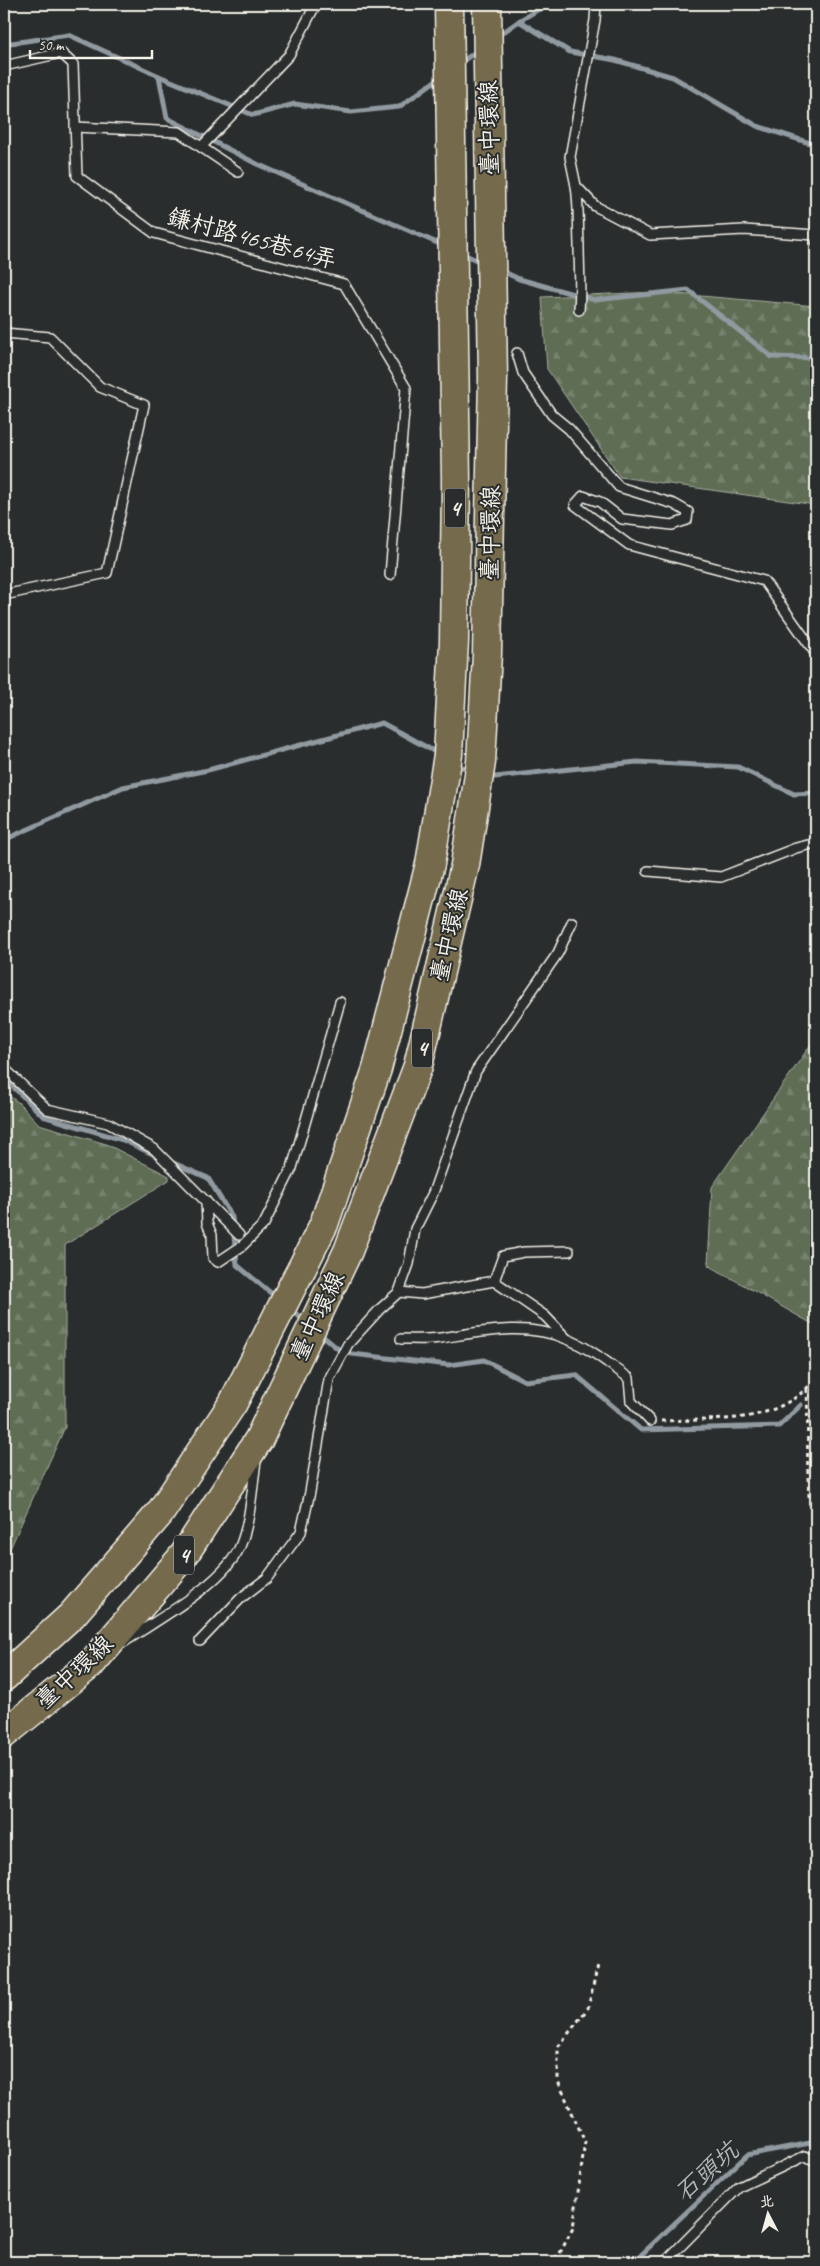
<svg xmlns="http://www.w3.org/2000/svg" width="820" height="2266" viewBox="0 0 820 2266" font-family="Caveat,'LXGW WenKai TC',sans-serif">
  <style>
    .forest { fill: url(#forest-firs); stroke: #a9af9e }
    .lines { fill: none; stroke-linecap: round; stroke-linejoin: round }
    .stream { stroke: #909aa0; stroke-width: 5 }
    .service-casing { stroke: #f4f1e8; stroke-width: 12 }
    .motorway-casing { stroke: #f4f1e8; stroke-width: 31 }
    .path { stroke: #f4f1e8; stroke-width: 3; stroke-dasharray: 4 4; stroke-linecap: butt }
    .service { stroke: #2a2d2e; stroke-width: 9 }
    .motorway { stroke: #746b4b; stroke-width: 28 }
    .motorway-bridge-casing { stroke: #f4f1e8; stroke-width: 31; stroke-linecap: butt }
    .motorway-bridge { stroke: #746b4b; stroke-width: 28 }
    .labels { text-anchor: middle; stroke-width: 4; stroke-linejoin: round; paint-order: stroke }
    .shield { fill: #2a2d2e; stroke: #b7b6b0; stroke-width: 1 }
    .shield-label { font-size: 22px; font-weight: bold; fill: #f4f1e8 }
    .street-label { font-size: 24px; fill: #f4f1e8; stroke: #2a2d2e }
    .water-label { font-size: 25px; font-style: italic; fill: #b1b7b8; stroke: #2a2d2e }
  </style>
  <defs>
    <pattern id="forest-firs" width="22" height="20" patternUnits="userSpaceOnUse" patternTransform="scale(1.25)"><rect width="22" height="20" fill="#5e6d55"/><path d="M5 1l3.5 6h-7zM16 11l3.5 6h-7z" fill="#76826d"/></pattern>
  </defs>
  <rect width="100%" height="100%" fill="#2a2d2e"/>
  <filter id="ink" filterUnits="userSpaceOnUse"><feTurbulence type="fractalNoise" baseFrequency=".02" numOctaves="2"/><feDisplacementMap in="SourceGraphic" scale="10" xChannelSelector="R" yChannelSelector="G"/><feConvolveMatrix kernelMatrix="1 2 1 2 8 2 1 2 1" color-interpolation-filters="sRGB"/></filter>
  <g filter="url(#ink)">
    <g class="forest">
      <path d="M 655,292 L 816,306 L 816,505 L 620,477 L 547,369 L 542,297 Z"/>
      <path d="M 816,1037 L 816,1326 L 708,1265 L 712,1187 Z"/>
      <path d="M 4,1092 L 19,1103 L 39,1124 L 106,1144 L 169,1176 L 169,1180 L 65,1245 L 65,1427 L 4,1562 Z"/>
    </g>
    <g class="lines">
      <g class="stream">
        <path d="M 519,21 L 547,4"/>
        <path d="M 498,36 L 519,21 L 570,52 L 615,60 L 673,77 L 757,126 L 816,145"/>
        <path d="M 4,44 L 69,35 L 159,76 L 167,118 L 257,164 L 444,246"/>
        <path d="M 459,64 L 478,50"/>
        <path d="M 159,76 L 253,115 L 295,104 L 351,112 L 399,107 L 442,76"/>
        <path d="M 461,253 L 483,263"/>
        <path d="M 500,270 L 519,279 L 595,300 L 688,290 L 772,357 L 816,358"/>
        <path d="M 455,763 L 472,772"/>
        <path d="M 486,778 L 637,762 L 738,767 L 794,794 L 816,793"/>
        <path d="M 4,840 L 123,787 L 208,770 L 382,723 L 439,754"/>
        <path d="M 4,1078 L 43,1116 L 123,1140 L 157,1156"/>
        <path d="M 169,1161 L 208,1178 L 232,1217 L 237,1265 L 278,1299"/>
        <path d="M 290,1309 L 305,1321"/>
        <path d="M 319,1333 L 343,1353 L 449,1365 L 484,1360 L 525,1381 L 576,1375 L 641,1430 L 779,1426 L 801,1405"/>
        <path d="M 640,2262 L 641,2255 L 747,2155 L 810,2143 L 816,2145"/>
      </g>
      <defs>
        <g id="service">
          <path d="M 4,66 L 61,53 L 73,64 L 77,176 L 154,233 L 344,284 L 406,388 L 390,575"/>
          <path d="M 75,127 L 179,132 L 238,172"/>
          <path d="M 201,147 L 289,55 L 316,4"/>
          <path d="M 576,186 L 570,157 L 595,20 L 596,4"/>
          <path d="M 579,310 C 581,288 579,267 579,244 C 578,225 579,206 576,186 L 595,206 L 650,235 L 744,230 L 815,235 L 816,241"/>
          <path d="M 4,333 L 50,337 L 100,387 L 144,405 L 107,573 L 4,595"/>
          <path d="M 517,353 L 523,373 L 552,415 L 569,429 L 619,487 L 674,504 L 688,512 L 687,520 L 672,525 L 622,519 L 600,502 L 583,496 L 575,505 L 629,545 L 764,581 L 816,654"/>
          <path d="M 648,871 L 721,877 L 796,848 L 816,843"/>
          <path d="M 4,1068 L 47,1109 L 108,1123 L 154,1149 L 239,1235"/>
          <path d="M 206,1201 L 207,1223 L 212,1235 L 213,1258 L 218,1262 L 242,1246 L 264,1224 L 292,1168 L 340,1002"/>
          <path d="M 494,1281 L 503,1256 L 524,1252 L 569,1251"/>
          <path d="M 399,1292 L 422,1294 L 494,1281 L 545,1316 L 566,1338"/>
          <path d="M 401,1339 C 414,1339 427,1340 440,1338 C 482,1332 526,1322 567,1339 C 590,1348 609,1364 629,1378 L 631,1401 L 650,1421"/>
          <path d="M 200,1641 L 241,1598 L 267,1578 L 301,1532 L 310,1492 L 329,1379 L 348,1344 L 380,1309 L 399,1292 L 409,1264 L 415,1229 L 433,1193 L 476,1071 L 558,953 L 572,922"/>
          <path d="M 124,1642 C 158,1619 227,1582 241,1544 C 251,1518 252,1488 256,1461"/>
          <path d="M 665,2262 L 739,2187 L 805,2156 L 816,2161"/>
        </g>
        <g id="motorway">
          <path d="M 302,1268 L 324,1224 L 377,1069 L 430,864 L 448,755 L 454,641 L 456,480 L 449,4"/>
          <path d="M 4,1677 L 72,1615 L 160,1513 L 233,1403 L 293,1285"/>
          <path d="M 4,1734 L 91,1664 L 184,1555 L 259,1439 L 348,1251 L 418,1066 L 465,865 L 481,762 L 487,654 L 493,378 L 487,4"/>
        </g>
      </defs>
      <use href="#service" class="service-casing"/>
      <use href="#motorway" class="motorway-casing"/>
      <g class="path">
        <path d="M 807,1389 C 809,1439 804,1494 816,1543"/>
        <path d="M 661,1421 C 720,1418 773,1427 816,1379"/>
        <path d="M 547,2262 L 559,2255 L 573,2228 L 585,2142 L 558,2081 L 558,2047 L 588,2008 L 598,1965"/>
      </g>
      <use href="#service" class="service"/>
      <use href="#motorway" class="motorway"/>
      <defs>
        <path id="motorway-bridge" d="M 293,1285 L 302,1268"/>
      </defs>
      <use href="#motorway-bridge" class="motorway-bridge-casing"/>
      <use href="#motorway-bridge" class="motorway-bridge"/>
    </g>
  </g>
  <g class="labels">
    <g class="shield">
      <rect x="445" y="488.5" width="20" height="39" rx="4"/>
      <rect x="412" y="1028.5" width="20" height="39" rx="4"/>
      <rect x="174" y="1535.5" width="20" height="39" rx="4"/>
    </g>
    <g class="shield-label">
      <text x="455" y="516">4</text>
      <text x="422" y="1056">4</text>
      <text x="184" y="1563">4</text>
    </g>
    <g class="street-label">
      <text transform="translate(489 128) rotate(-91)" y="8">臺中環線</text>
      <text transform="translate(252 238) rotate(15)" y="8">鎌村路465巷64弄</text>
      <text transform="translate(490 533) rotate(-89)" y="8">臺中環線</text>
      <text transform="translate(449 935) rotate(-77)" y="8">臺中環線</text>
      <text transform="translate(317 1316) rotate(-65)" y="8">臺中環線</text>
      <text transform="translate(74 1672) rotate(-43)" y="8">臺中環線</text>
    </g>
    <g class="water-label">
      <text transform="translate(706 2171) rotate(-41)" y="9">石頭坑</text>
    </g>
  </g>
  <rect width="820" height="2266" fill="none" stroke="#2a2d2e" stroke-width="20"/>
  <rect x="10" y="10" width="800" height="2246" fill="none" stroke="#f4f1e8" stroke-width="2" filter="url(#ink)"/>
  <g transform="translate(768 2214) rotate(354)" stroke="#2a2d2e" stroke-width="4" paint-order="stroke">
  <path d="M0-4L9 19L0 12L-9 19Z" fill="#f4f1e8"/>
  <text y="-8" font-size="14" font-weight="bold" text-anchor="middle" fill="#f4f1e8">北</text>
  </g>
  <path d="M30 50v8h122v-8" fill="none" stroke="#f4f1e8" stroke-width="2.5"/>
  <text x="38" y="50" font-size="15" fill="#f4f1e8" stroke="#2a2d2e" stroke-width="4" paint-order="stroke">50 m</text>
</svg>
